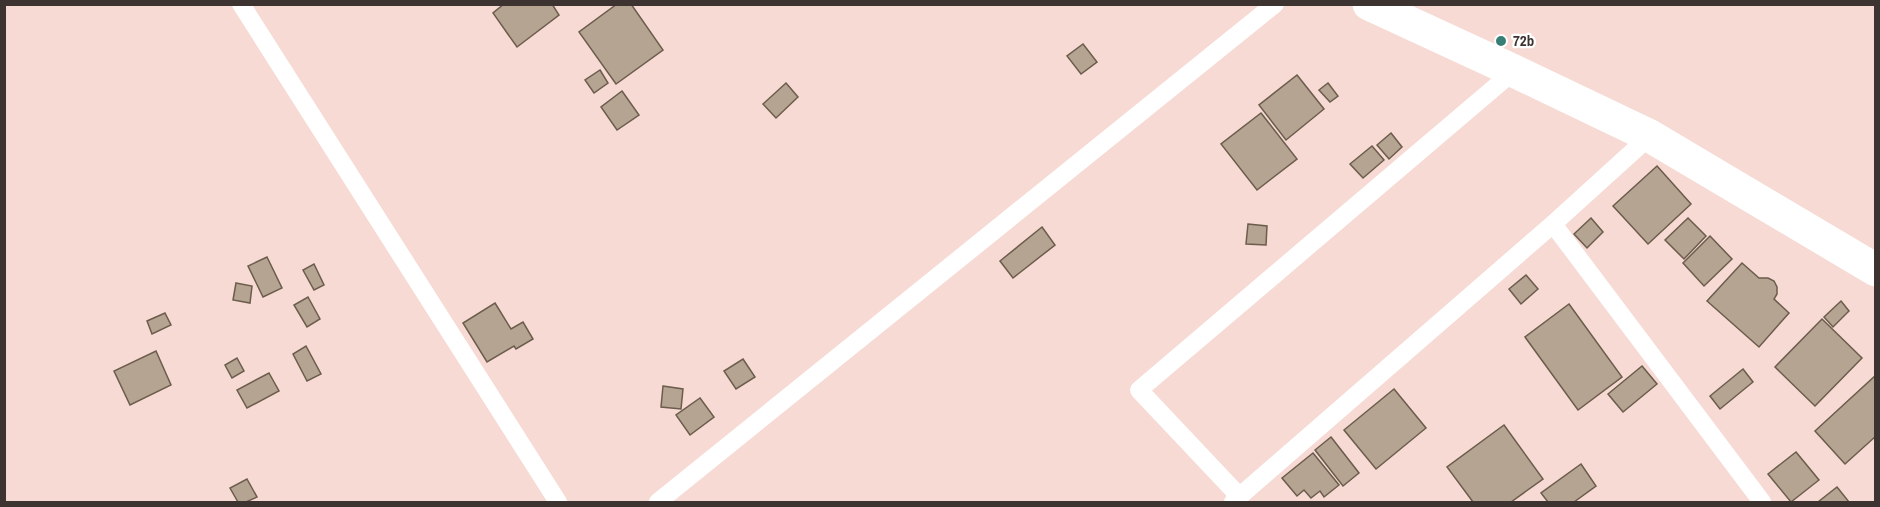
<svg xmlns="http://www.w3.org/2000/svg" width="1880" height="507" viewBox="0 0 1880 507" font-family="'Archivo Narrow',sans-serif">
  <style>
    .building { fill: #b6a493; stroke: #6c5c4c; stroke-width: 1.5 }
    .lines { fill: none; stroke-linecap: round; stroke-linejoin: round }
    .service { stroke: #fff; stroke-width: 18 }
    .minor { stroke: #fff; stroke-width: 33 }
    .poi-dot { fill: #377e77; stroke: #fff; stroke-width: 2 }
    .labels { text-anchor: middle; stroke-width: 4.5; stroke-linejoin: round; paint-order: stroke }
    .poi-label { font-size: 15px; font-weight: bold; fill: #3d3330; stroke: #fff; text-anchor: start }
  </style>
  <rect width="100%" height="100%" fill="#f6dad3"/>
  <g class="building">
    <path d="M 504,4 L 552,4 L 559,15 L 517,47 L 493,13 Z"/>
    <path d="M 617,4 L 631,4 L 663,50 L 616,84 L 579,32 Z"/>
    <path d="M 1083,44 L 1097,62 L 1081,74 L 1067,56 Z"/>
    <path d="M 600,70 L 608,83 L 594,93 L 585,80 Z"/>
    <path d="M 1297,75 L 1324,109 L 1286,140 L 1259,105 Z"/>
    <path d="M 786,83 L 798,97 L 776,118 L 763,104 Z"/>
    <path d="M 1328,83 L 1338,96 L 1330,102 L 1319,90 Z"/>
    <path d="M 622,91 L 639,115 L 617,130 L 601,107 Z"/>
    <path d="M 1261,113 L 1297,159 L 1257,190 L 1221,144 Z"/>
    <path d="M 1391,133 L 1402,147 L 1389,159 L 1377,145 Z"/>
    <path d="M 1372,146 L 1384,160 L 1363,178 L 1350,164 Z"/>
    <path d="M 1657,166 L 1691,204 L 1648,244 L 1613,206 Z"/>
    <path d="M 1591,218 L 1603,232 L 1587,248 L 1574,234 Z"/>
    <path d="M 1688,218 L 1706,236 L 1684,259 L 1665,240 Z"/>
    <path d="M 1248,224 L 1267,226 L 1266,245 L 1246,244 Z"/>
    <path d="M 1042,227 L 1055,245 L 1013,278 L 1000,261 Z"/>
    <path d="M 1710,236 L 1732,259 L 1704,286 L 1683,263 Z"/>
    <path d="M 267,257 L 282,288 L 263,297 L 248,266 Z"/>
    <path d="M 1742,263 L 1759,278 L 1768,278 L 1774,281 L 1777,287 L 1777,294 L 1774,299 L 1789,313 L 1759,347 L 1707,301 Z"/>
    <path d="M 314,264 L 324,285 L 314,290 L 303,270 Z"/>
    <path d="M 1526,275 L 1538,289 L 1521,304 L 1509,289 Z"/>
    <path d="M 236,283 L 252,286 L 250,303 L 233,300 Z"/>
    <path d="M 308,297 L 320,319 L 307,327 L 294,305 Z"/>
    <path d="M 1841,301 L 1849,311 L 1833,327 L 1824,317 Z"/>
    <path d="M 495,303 L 511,329 L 523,322 L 533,339 L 516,349 L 514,346 L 487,362 L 463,323 Z"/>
    <path d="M 1569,304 L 1622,377 L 1578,410 L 1525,337 Z"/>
    <path d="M 165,313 L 171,325 L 152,334 L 147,321 Z"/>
    <path d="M 1822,319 L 1862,358 L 1815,406 L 1775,367 Z"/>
    <path d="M 306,346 L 321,374 L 307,381 L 293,354 Z"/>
    <path d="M 156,351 L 171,385 L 130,405 L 114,371 Z"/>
    <path d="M 237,358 L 244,371 L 232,378 L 225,365 Z"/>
    <path d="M 743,359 L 755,377 L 736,389 L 724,371 Z"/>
    <path d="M 1642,366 L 1657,384 L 1623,412 L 1608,394 Z"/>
    <path d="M 1743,369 L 1753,382 L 1720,409 L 1710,396 Z"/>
    <path d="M 269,373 L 279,391 L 247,408 L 237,390 Z"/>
    <path d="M 1876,375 L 1876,436 L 1845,464 L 1815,431 Z"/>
    <path d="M 663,386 L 683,389 L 681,409 L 661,407 Z"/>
    <path d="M 1394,389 L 1426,428 L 1376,469 L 1344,430 Z"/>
    <path d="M 700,398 L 714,417 L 690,435 L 676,415 Z"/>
    <path d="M 1504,425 L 1543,479 L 1511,502 L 1473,502 L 1447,467 Z"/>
    <path d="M 1331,437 L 1359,473 L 1343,486 L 1315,450 Z"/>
    <path d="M 1796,452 L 1819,480 L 1791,502 L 1768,474 Z"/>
    <path d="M 1313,453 L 1339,485 L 1324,497 L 1320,491 L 1311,498 L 1304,490 L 1297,496 L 1282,478 Z"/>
    <path d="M 1581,464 L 1596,486 L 1574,502 L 1548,502 L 1541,493 Z"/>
    <path d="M 247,479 L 257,497 L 246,502 L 238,502 L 230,488 Z"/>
    <path d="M 1837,487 L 1849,502 L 1818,502 Z"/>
  </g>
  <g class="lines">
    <g class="service">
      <path d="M 241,4 L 558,502"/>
      <path d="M 1553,224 L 1762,502"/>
      <path d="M 1240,497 L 1139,390 L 1514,71"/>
      <path d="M 658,502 L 1275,4"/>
      <path d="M 1233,502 L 1553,224 L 1650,136"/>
    </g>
    <path class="minor" d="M 1369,4 L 1514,71 L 1650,136 L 1876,270"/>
  </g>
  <circle class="poi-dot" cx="1501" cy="41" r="6"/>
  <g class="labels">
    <g class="poi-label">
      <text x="1513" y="46">72b</text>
    </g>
  </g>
  <rect width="1880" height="507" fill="none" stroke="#3d3330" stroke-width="12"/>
</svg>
